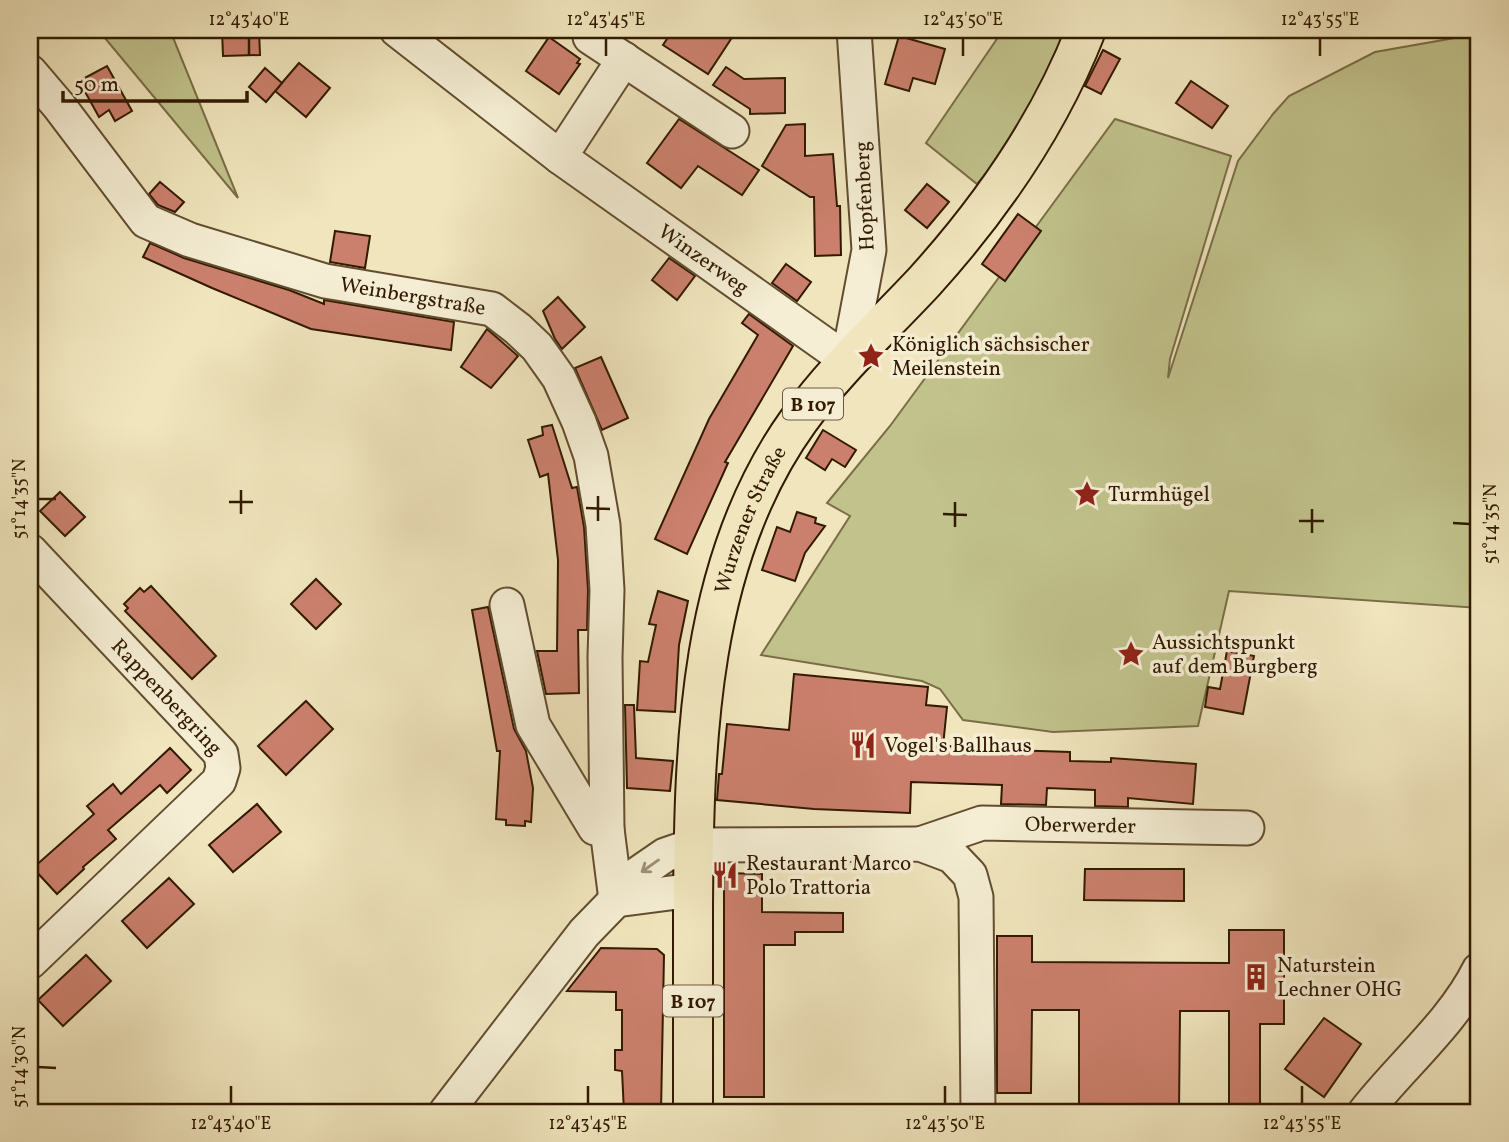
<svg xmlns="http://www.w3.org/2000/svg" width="1509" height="1142" viewBox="0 0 1509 1142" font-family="Vollkorn,serif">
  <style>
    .green { fill: #c1c28c; stroke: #7a6e46; stroke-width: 2 }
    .building { fill: #cb806d; stroke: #321a00; stroke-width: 2 }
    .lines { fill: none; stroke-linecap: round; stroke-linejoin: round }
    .minor-casing { stroke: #624d2f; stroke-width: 37 }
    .major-casing { stroke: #321a00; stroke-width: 42 }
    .minor { stroke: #f5eed4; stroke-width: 33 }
    .major { stroke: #f0e5bd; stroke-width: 38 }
    .oneway { stroke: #9d8f75 }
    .ticks { fill: none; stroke: #321a00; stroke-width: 2.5 }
    .labels { text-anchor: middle; stroke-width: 7; stroke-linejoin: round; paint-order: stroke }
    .shield { fill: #f5eed4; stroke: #6c5a40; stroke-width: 2 }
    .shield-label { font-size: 19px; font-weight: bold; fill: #321a00 }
    .street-label { font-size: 21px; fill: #321a00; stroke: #f5eed4 }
    .poi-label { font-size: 21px; fill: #321a00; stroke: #f5eed4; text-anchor: start }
    .neatline { fill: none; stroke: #321a00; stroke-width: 2.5 }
    .ticks-label { font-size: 18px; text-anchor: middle; fill: #321a00 }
  </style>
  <rect width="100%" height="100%" fill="#f0e5bd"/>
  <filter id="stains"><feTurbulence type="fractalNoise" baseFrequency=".00286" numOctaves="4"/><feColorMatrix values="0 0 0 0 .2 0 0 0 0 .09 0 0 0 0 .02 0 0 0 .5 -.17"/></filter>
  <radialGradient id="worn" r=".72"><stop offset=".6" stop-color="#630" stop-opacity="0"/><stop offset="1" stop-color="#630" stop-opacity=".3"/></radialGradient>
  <g class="green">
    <path d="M 97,30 L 170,30 L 238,198 L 100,32 Z"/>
    <path d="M 1003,30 L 1068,30 L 1008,148 L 977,184 L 926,143 Z"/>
    <path d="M 1464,30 L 1479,30 L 1479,608 L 1229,591 L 1198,726 L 1053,732 L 963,720 L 940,689 L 922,681 L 761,655 L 850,516 L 827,503 L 890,426 L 1115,119 L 1231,156 L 1170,359 L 1168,378 L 1238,161 L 1273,114 L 1289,96 L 1375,52 L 1460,37 Z"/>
  </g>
  <g class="building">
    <path d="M 222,30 L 259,30 L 260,55 L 223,56 Z"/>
    <path d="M 673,30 L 717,30 L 731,39 L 708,74 L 663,45 Z"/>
    <path d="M 899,36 L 945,49 L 935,84 L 913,78 L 909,91 L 885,84 Z"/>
    <path d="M 549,37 L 580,59 L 577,63 L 580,64 L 559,94 L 526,71 Z"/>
    <path d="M 1103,50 L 1120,59 L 1101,94 L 1085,86 Z"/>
    <path d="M 299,63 L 330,88 L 306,117 L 275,91 Z"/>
    <path d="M 107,66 L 132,111 L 115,121 L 109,110 L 99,117 L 79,81 Z"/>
    <path d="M 726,67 L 744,79 L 785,78 L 785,113 L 750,114 L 750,109 L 713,85 Z"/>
    <path d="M 265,68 L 282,83 L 266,102 L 249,87 Z"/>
    <path d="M 1191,81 L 1228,106 L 1212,128 L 1176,103 Z"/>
    <path d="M 679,119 L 759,170 L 742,195 L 698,166 L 681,188 L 647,163 Z"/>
    <path d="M 805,124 L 805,156 L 833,154 L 837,206 L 840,206 L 841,255 L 815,256 L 814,197 L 810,197 L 762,166 L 786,125 Z"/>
    <path d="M 160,182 L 184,202 L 175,212 L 158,205 L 149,194 Z"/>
    <path d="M 927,184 L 949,202 L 927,228 L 905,210 Z"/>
    <path d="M 1018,214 L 1041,231 L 1005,281 L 982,264 Z"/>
    <path d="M 335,231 L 370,236 L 365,268 L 330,262 Z"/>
    <path d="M 150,243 L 184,258 L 289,290 L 324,304 L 324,300 L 454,322 L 451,350 L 311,329 L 212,288 L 143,257 Z"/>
    <path d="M 669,258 L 695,276 L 677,300 L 652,280 Z"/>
    <path d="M 786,264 L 811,282 L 797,301 L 772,283 Z"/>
    <path d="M 558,297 L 585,327 L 562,349 L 555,339 L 543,311 Z"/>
    <path d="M 749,314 L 793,346 L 725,462 L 728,463 L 687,554 L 655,539 L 709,419 L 758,335 L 742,323 Z"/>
    <path d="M 487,329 L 518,356 L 491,388 L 461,367 Z"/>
    <path d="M 601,357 L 628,418 L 602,430 L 575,368 Z"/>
    <path d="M 552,425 L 572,488 L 577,487 L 584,527 L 588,590 L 587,630 L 578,630 L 579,693 L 546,694 L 537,651 L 557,651 L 558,560 L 548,474 L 540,477 L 528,440 L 543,435 L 542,427 Z"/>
    <path d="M 823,430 L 856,450 L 845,467 L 832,459 L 825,470 L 806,458 Z"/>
    <path d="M 60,492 L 85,517 L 65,536 L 40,511 Z"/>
    <path d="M 797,512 L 816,518 L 815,523 L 825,526 L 805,553 L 795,581 L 762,570 L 777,527 L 790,532 Z"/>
    <path d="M 316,579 L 341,604 L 316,629 L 291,604 Z"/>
    <path d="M 151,586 L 216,656 L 192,679 L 125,611 L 128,608 L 124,604 L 140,588 L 144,592 Z"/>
    <path d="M 658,591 L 688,601 L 679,645 L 675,712 L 637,710 L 640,661 L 648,662 L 656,625 L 649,624 Z"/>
    <path d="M 488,607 L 514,729 L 526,751 L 533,788 L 531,822 L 525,821 L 525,826 L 506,825 L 506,820 L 496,819 L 500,751 L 497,751 L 472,610 Z"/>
    <path d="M 1227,651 L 1254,656 L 1243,714 L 1205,707 L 1208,687 L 1220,689 Z"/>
    <path d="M 794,674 L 928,687 L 926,705 L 947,707 L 943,746 L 974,747 L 973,749 L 1070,752 L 1070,761 L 1111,762 L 1111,758 L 1196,764 L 1193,804 L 1128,798 L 1128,807 L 1095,806 L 1095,790 L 1047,788 L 1046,805 L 1001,804 L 1002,785 L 911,782 L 910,813 L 814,809 L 717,800 L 719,774 L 722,774 L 727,724 L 789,730 Z"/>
    <path d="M 306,701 L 333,729 L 286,775 L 258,746 Z"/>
    <path d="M 625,705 L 634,705 L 636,758 L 673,761 L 670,791 L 627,788 Z"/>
    <path d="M 170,748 L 191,770 L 167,793 L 160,785 L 108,830 L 116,839 L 83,867 L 84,869 L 57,894 L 33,868 L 94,814 L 87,806 L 113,784 L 121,794 Z"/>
    <path d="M 257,804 L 281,832 L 233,872 L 209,845 Z"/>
    <path d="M 1085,869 L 1184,869 L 1184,901 L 1084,900 Z"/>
    <path d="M 724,873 L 762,874 L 762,912 L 843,913 L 843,932 L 795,932 L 795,945 L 764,945 L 764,1097 L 724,1097 Z"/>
    <path d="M 169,878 L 194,904 L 147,948 L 122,921 Z"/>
    <path d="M 1229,930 L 1284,930 L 1284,1024 L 1260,1024 L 1260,1112 L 1229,1112 L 1229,1011 L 1180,1011 L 1179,1112 L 1079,1112 L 1079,1010 L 1032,1010 L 1031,1093 L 997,1093 L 997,936 L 1032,936 L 1032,962 L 1229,963 Z"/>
    <path d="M 601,948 L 657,949 L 664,955 L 661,1112 L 624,1112 L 622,1071 L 615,1070 L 615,1050 L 622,1050 L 622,1010 L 616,1010 L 616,992 L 567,991 Z"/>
    <path d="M 86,955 L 111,981 L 63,1026 L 38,1000 Z"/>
    <path d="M 1324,1018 L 1361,1044 L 1324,1097 L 1285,1069 Z"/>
  </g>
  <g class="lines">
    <defs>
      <g id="minor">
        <path id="s1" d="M 397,30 L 560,157 L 848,361 L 869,250 L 854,30"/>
        <path d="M 590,37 L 732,131"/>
        <path id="s2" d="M 30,72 L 59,106 L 146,221 L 190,240 L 325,281 L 492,309 L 518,329 L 537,347 L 559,378 L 579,422 L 591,456 L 603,525 L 607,590 L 605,657 L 607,829 L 616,900"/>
        <path d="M 560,157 L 624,59"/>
        <path id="s3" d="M 30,551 L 221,754 L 223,768 L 219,781 L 30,962"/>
        <path d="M 507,605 L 533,725 L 595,828 L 607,829"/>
        <path id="s4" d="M 920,844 L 982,823 L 1247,828"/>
        <path d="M 616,900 L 693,890"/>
        <path d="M 446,1112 L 584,933 L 616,900 L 633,877 L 665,855 L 694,845 L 920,844 L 952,856 L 970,875 L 976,897 L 978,1112"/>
        <path d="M 1365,1112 C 1400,1067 1454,1021 1479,970"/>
      </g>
      <g id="major">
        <path id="s5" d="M 693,1112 C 693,1044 693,976 693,907 C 694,742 698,560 799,420 C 835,370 882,327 924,282 C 992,207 1049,125 1086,30"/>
      </g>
    </defs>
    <use href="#minor" class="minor-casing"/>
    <use href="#major" class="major-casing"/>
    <use href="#minor" class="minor"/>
    <use href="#major" class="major"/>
  </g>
  <defs><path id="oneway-shaft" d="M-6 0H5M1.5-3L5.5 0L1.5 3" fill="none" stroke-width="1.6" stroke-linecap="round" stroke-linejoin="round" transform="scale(1.75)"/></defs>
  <use class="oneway" href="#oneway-shaft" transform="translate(650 866) rotate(145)"/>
  <path class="ticks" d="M 249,56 L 249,38M 606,56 L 606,38M 963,56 L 963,38M 1320,56 L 1320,38M 38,499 L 56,499M 229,502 L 253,502M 586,508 L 610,509M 241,514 L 241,490M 943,514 L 967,515M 598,521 L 598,496M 1299,521 L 1324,521M 1453,523 L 1470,524M 955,527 L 955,502M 1312,533 L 1312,509M 38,1067 L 56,1068M 231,1104 L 231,1086M 588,1104 L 588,1086M 945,1104 L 945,1086M 1302,1104 L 1302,1086"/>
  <defs>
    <symbol id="sight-bare" viewBox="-9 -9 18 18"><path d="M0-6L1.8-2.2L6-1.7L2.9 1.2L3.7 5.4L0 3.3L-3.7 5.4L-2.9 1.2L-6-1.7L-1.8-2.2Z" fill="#8f2418" stroke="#f5eed4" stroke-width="2.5" paint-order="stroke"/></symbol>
    <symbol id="restaurant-bare" viewBox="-9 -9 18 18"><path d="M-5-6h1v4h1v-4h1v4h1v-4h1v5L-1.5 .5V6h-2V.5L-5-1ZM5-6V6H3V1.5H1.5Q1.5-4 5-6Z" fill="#8f2418" stroke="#f5eed4" stroke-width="2.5" paint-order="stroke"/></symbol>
    <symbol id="building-bare" viewBox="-9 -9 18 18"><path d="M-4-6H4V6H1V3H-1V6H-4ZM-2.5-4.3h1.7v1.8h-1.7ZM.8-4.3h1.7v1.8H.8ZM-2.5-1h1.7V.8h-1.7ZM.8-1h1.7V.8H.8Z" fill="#8f2418" stroke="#f5eed4" stroke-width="2.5" paint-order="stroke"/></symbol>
  </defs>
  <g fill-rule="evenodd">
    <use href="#sight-bare" x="852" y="337" width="38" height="38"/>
    <use href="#sight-bare" x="1068" y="475" width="38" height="38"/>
    <use href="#sight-bare" x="1112" y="635" width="38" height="38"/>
    <use href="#restaurant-bare" x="844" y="726" width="38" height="38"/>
    <use href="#restaurant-bare" x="706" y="856" width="38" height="38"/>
    <use href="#building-bare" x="1237" y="958" width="38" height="38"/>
  </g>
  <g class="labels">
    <g class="shield">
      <rect x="783" y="388.5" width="60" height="31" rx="5"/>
      <rect x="663" y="985.5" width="60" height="31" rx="5"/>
    </g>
    <g class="shield-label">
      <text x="813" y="411">B 107</text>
      <text x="693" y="1008">B 107</text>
    </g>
    <g class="street-label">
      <text transform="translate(864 196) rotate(-93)" y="7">Hopfenberg</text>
      <text dy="7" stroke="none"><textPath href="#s1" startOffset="383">Winzerweg</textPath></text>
      <text dy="7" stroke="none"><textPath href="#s2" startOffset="467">Weinbergstraße</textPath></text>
      <text dy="7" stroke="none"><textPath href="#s5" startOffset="600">Wurzener Straße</textPath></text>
      <text dy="7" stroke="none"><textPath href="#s3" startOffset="200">Rappenbergring</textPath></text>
      <text dy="7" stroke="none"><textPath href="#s4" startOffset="164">Oberwerder</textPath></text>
    </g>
    <g class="poi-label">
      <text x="892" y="351">Königlich sächsischer<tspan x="892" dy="24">Meilenstein</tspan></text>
      <text x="1108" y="501">Turmhügel</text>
      <text x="1152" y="649">Aussichtspunkt<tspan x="1152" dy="24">auf dem Burgberg</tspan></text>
      <text x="884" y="752">Vogel's Ballhaus</text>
      <text x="746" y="870">Restaurant Marco<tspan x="746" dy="24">Polo Trattoria</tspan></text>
      <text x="1277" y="972">Naturstein<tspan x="1277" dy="24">Lechner OHG</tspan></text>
    </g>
  </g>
  <rect width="1509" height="1142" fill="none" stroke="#f0e5bd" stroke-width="77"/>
  <path d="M63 91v10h184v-10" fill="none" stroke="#321a00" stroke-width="3.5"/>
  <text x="74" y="91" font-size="21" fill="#321a00" stroke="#f5eed4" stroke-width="5" paint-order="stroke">50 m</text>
  <rect x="38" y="38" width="1432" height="1066" class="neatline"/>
  <g class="ticks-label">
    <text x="249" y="25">12°43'40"E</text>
    <text x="606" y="25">12°43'45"E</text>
    <text x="963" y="25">12°43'50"E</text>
    <text x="1320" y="25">12°43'55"E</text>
    <text transform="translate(19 499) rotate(-90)" y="6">51°14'35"N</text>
    <text transform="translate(1490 524) rotate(-90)" y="6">51°14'35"N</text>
    <text transform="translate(19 1067) rotate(-90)" y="6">51°14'30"N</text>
    <text x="231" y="1129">12°43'40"E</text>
    <text x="588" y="1129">12°43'45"E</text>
    <text x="945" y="1129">12°43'50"E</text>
    <text x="1302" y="1129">12°43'55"E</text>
  </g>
  <rect width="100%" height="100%" filter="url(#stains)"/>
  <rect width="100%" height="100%" fill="url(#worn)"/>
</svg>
